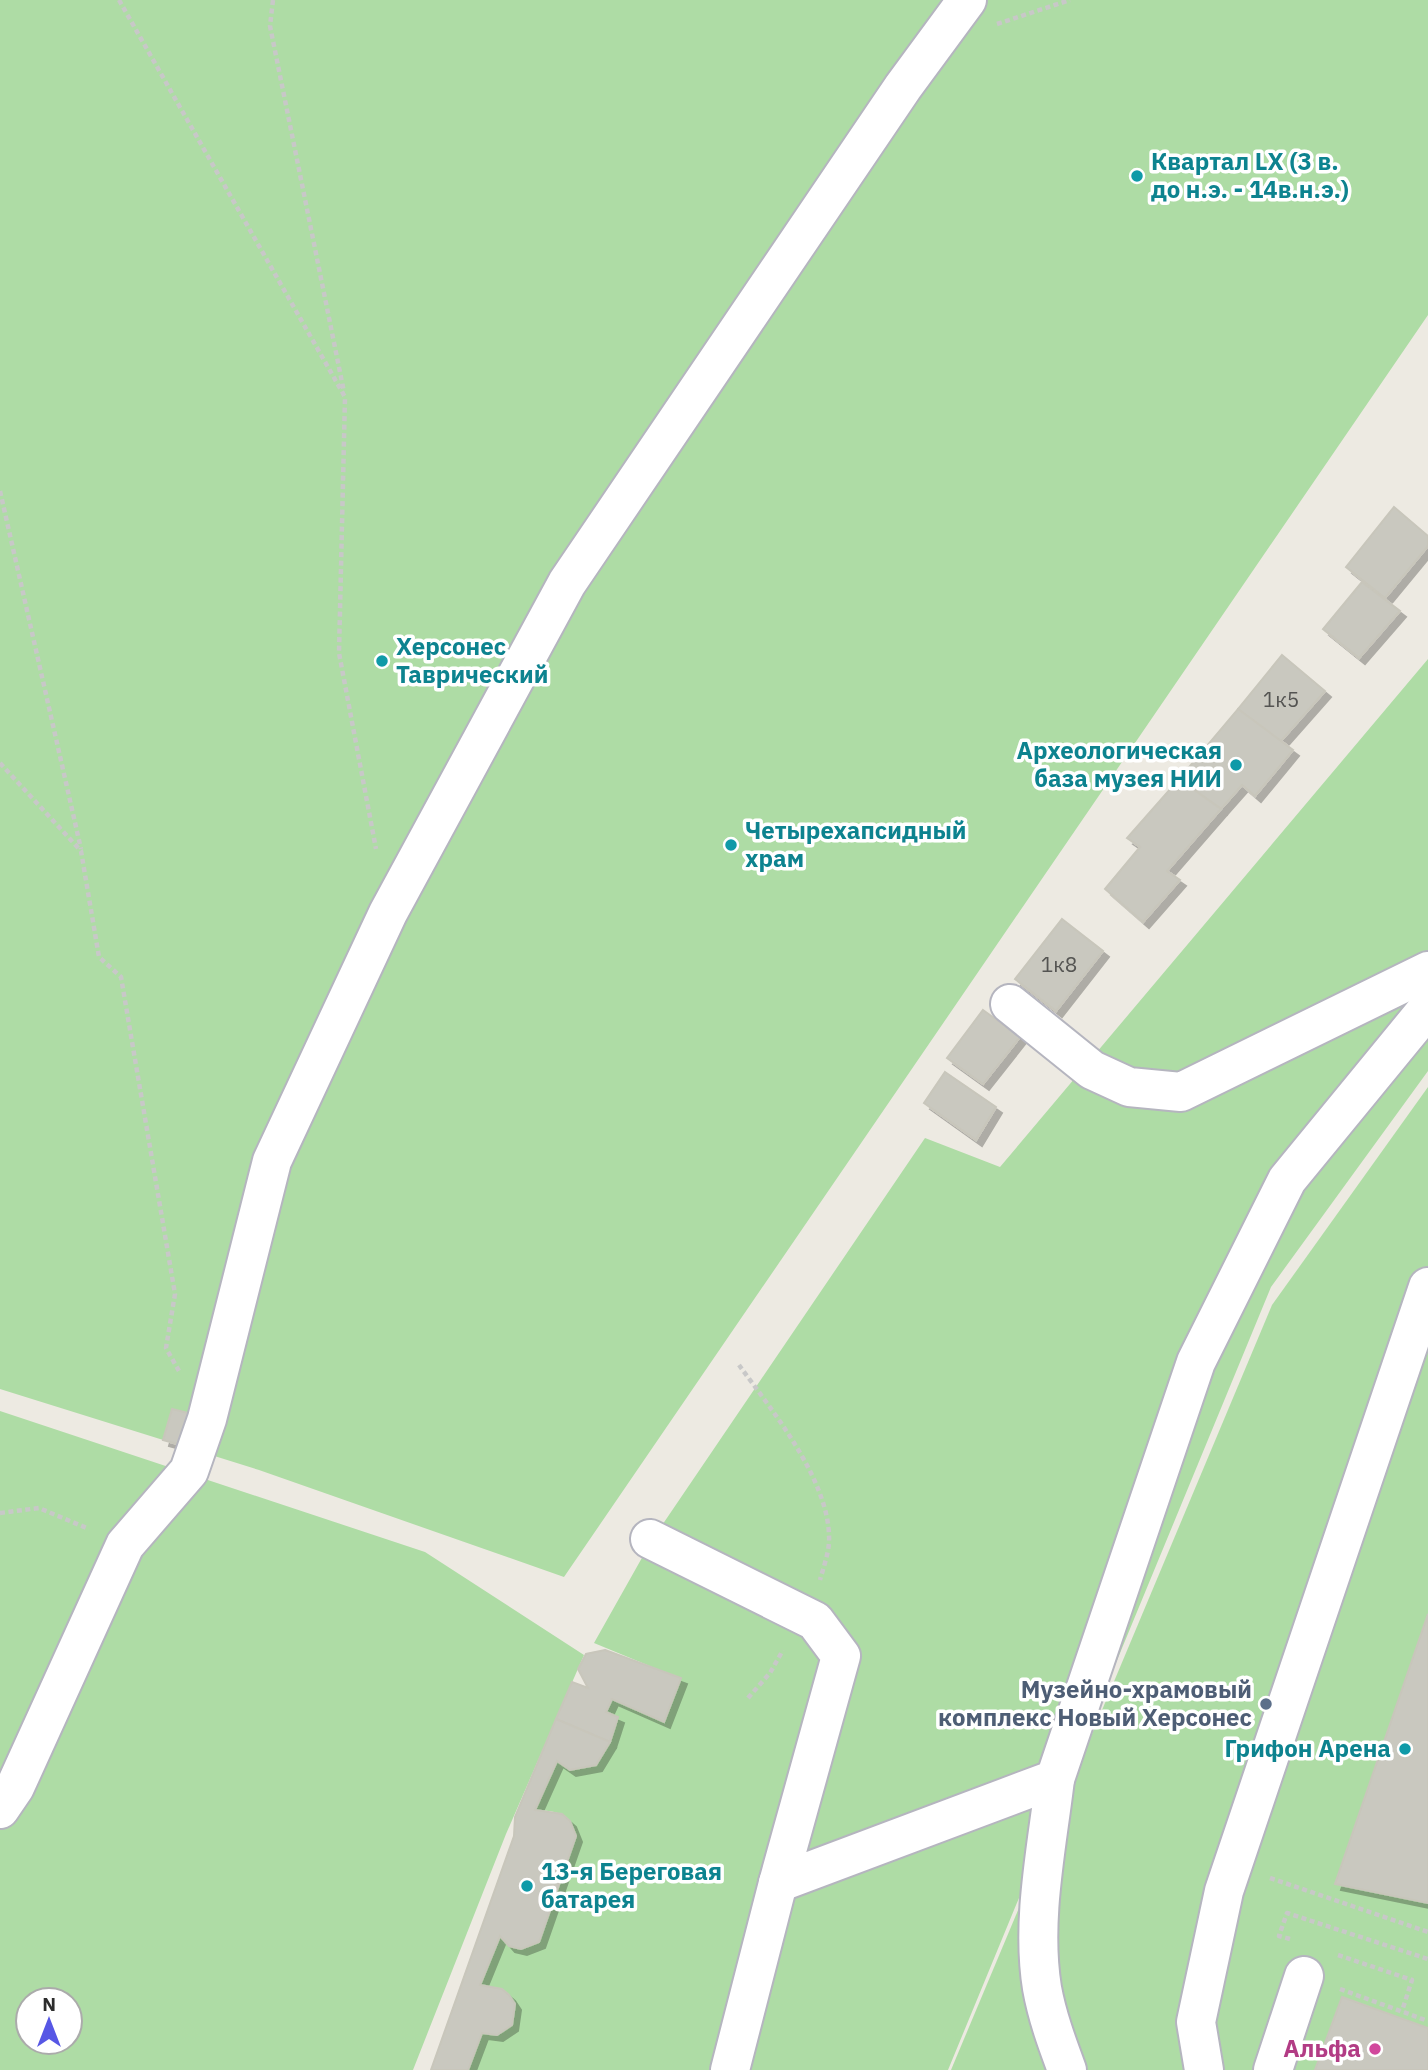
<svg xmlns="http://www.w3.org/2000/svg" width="1428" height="2070" viewBox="0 0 1428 2070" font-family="'IBM Plex Sans',sans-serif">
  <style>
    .green { fill: #aedca5; fill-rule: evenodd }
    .building { fill: #c9c8bf; stroke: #c8c6bb; stroke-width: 2; filter: url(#shadow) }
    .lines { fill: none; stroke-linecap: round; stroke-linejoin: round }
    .minor-casing { stroke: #b5b5bf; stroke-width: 42 }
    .path { stroke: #c8c8c8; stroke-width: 4.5; stroke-dasharray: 5 3.5; stroke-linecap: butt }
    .minor { stroke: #fff; stroke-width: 38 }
    .culture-dot { fill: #0f9aa8; stroke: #fff; stroke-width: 2.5 }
    .service-dot { fill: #5c6f8a; stroke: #fff; stroke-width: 2.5 }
    .hotel-dot { fill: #d1479c; stroke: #fff; stroke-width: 2.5 }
    .labels { text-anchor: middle; stroke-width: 7; stroke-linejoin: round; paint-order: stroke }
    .number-label { font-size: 21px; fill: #545452 }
    .culture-label { font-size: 24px; font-weight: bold; fill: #0d838f; stroke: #fff; text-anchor: start }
    .service-label { font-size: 24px; font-weight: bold; fill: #4e5e75; stroke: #fff; text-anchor: end }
    .hotel-label { font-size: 24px; font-weight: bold; fill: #b23c85; stroke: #fff; text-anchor: end }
  </style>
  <defs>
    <filter id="shadow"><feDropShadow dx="6" dy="6" stdDeviation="0" flood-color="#0004"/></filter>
  </defs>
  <rect width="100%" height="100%" fill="#edeae2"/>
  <g class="green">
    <path d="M 0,0 L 1428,0 L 1428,315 L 564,1577 L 259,1470 L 0,1389 Z"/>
    <path d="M 1428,659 L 1428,1071 L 1271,1287 L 948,2070 L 468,2070 L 482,2033 C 504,2038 515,2026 515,2004 L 502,1989 L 480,1985 L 500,1936 C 513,1951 522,1951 539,1942 L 575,1836 C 570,1813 557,1811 535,1810 L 557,1761 L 570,1770 L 596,1765 L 618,1717 L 606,1712 L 612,1699 L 664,1721 L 681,1679 L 594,1643 L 652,1540 L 925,1138 L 1000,1167 Z"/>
    <path d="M 1428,1087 L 1428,2070 L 951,2070 L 1272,1305 Z"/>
    <path d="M 0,1411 L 425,1552 L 584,1655 L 506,1834 L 413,2070 L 0,2070 ZM 28,2000 L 70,2000 L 70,2042 L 28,2042 Z"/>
  </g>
  <g class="building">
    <path d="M 1394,507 L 1428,536 L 1428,546 L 1385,598 L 1346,567 Z"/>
    <path d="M 1362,582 L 1400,611 L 1359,658 L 1323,629 Z"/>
    <path d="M 1282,655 L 1325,691 L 1281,741 L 1238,709 Z"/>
    <path d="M 1238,709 L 1293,750 L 1255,796 L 1242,785 L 1221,809 L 1179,779 Z"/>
    <path d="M 1179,779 L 1221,809 L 1167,871 L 1180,880 L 1143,922 L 1105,889 L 1140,847 L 1127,838 Z"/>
    <path d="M 1062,919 L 1103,951 L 1056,1011 L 1015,979 Z"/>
    <path d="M 983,1010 L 1020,1037 L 983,1084 L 947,1058 Z"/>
    <path d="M 945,1072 L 996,1107 L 976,1140 L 924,1103 Z"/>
    <path d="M 172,1409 L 200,1416 L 192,1448 L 163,1440 Z"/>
    <path d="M 1428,1614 L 1428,1903 L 1335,1884 Z"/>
    <path d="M 605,1650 L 681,1678 L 664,1722 L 612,1699 L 606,1712 L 618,1717 L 610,1742 L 556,1719 L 572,1682 L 588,1688 L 578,1669 L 586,1654 Z"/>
    <path d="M 556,1719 L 610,1742 L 596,1765 L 570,1770 L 557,1761 L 535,1810 L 562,1814 L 570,1821 L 576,1836 L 539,1942 L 521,1949 L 509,1946 L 500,1936 L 480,1985 L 502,1989 L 509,1995 L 515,2004 L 512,2025 L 497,2035 L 482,2033 L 468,2070 L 431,2070 L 514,1836 L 515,1817 Z"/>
    <path d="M 1342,1997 L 1428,2028 L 1428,2070 L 1315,2070 Z"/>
  </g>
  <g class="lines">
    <defs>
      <g id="minor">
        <path d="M 1010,1004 L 1092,1070 L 1129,1087 L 1181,1092 L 1428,971"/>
        <path d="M 650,1539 L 815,1621 L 841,1656 L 778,1883 L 1055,1779 L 1196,1362 L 1287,1180 L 1428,1008"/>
        <path d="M 1055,1779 C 1047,1847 1031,1920 1042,1988 C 1047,2016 1057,2043 1067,2070"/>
        <path d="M 0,1809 L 15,1787 L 125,1545 L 189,1471 L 207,1419 L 272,1161 L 388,913 L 567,583 L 903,87 L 967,0"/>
        <path d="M 730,2070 L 778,1883"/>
        <path d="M 1204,2070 L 1196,2022 L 1224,1891 L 1428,1287"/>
        <path d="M 1273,2070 L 1304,1976"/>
      </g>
    </defs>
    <use href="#minor" class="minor-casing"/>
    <g class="path">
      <path d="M 119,0 L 345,397 L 339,653 L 376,849"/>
      <path d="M 273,0 L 270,26 L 344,392"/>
      <path d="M 997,24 L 1070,0"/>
      <path d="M 0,491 L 81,849"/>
      <path d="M 0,763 L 81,851 L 99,957 L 121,977 L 175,1294 L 166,1348 L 179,1371"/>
      <path d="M 739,1365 C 773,1412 832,1483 829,1543 C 828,1555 823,1569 820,1580"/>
      <path d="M 0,1513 L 39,1508 L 89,1529"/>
      <path d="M 748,1698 L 770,1673 L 783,1650"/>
      <path d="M 1270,1878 L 1428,1932"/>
      <path d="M 1290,1939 L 1279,1936 L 1287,1913 L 1428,1959"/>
      <path d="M 1338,1955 L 1412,1980 L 1402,2011"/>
      <path d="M 1340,1989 L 1428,2021"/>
    </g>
    <use href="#minor" class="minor"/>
  </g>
  <g class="culture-dot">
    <circle cx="1137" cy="176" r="7"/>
    <circle cx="382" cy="661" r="7"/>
    <circle cx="1236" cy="765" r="7"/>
    <circle cx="731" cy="845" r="7"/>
    <circle cx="1405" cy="1749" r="7"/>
    <circle cx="527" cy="1886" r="7"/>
  </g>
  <circle class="service-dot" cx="1266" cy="1704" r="7"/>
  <circle class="hotel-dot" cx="1375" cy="2049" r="7"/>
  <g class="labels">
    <g class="number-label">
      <text x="1281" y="707">1к5</text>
      <text x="1059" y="972">1к8</text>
    </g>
    <g class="culture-label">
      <text x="1151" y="170">Квартал LX (3 в.<tspan x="1151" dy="28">до н.э. - 14в.н.э.)</tspan></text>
      <text x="396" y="655">Херсонес<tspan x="396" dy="28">Таврический</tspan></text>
      <text x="1222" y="759" text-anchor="end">Археологическая<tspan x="1222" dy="28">база музея НИИ</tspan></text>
      <text x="745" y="839">Четырехапсидный<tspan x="745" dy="28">храм</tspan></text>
      <text x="1391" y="1757" text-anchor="end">Грифон Арена</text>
      <text x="541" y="1880">13-я Береговая<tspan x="541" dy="28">батарея</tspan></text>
    </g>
    <g class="service-label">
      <text x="1252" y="1698">Музейно-храмовый<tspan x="1252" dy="28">комплекс Новый Херсонес</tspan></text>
    </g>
    <g class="hotel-label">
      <text x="1361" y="2057">Альфа</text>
    </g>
  </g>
  <g transform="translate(49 2021)"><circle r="33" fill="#ffffff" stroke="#ababab" stroke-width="2"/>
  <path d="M0-5L12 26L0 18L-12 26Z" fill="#5757e5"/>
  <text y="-10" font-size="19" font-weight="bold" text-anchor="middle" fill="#2d2d2d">N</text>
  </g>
</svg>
